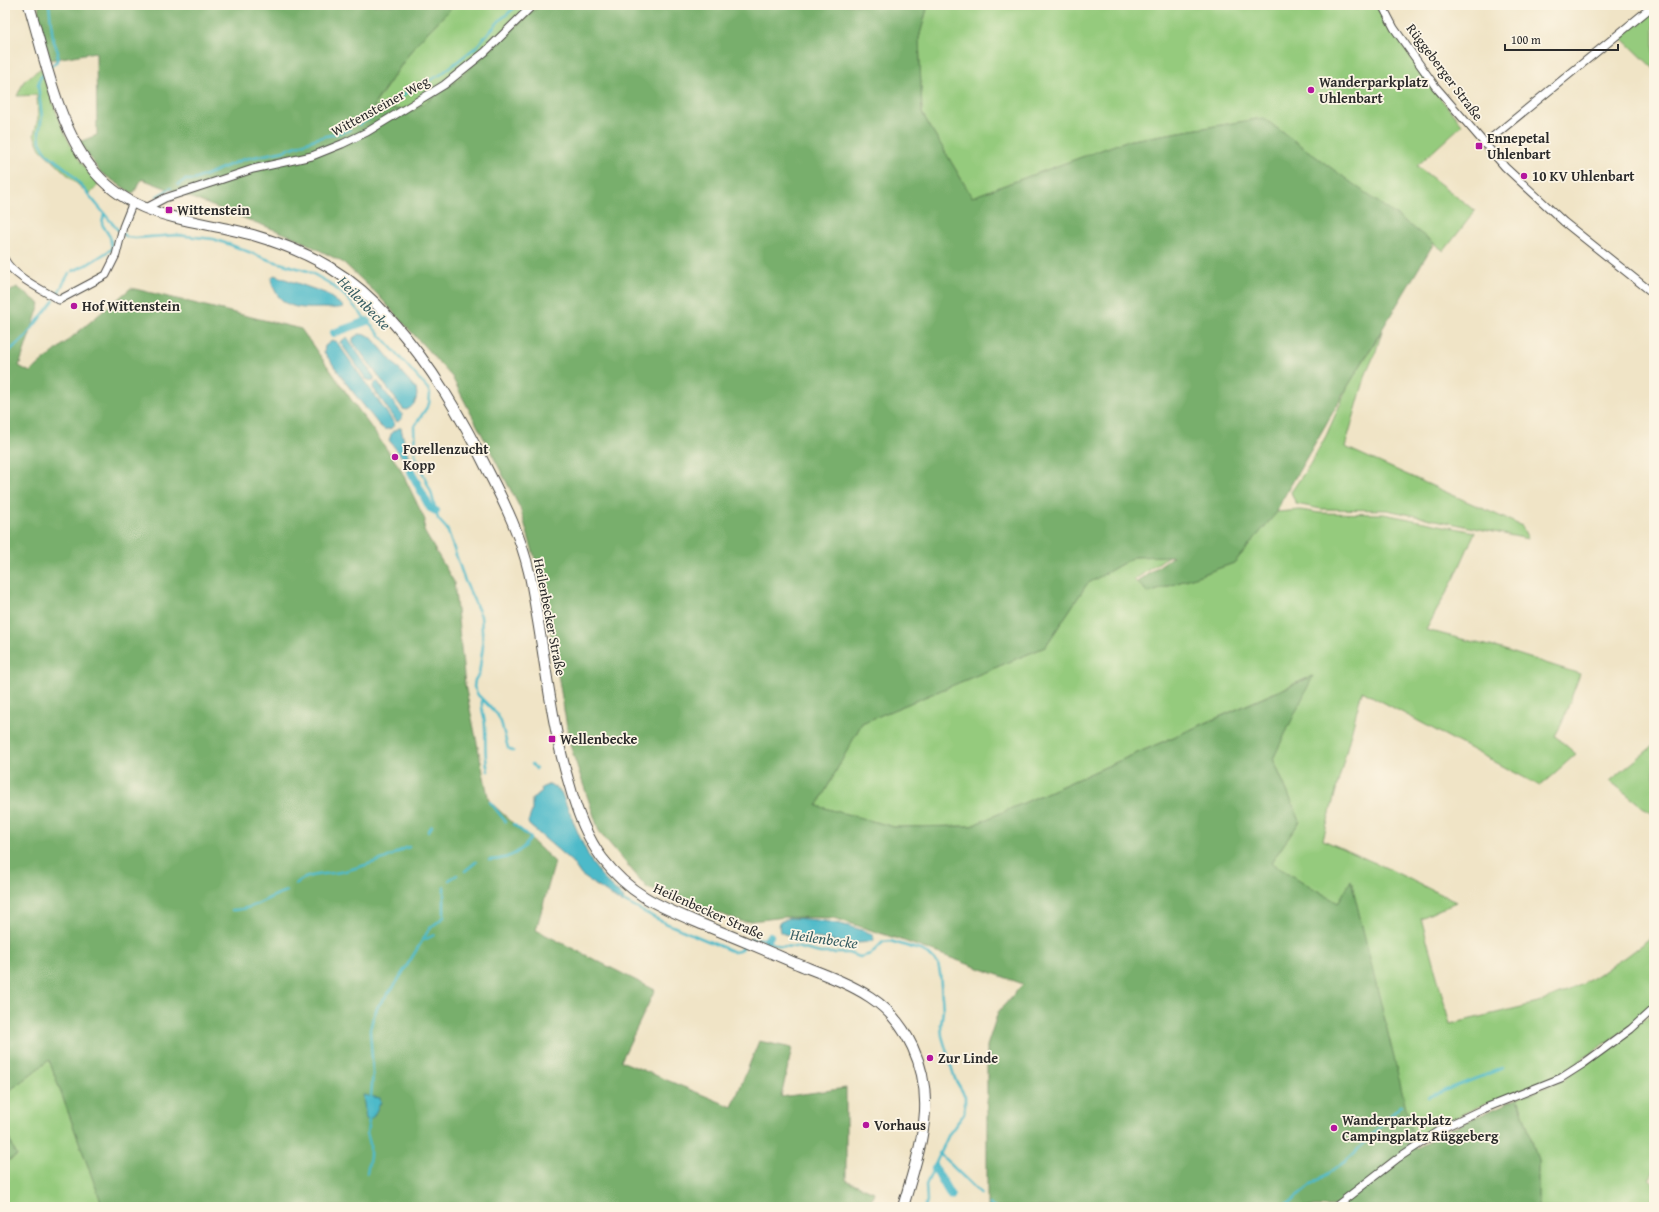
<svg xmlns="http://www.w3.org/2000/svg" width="1659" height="1212" viewBox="0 0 1659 1212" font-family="'Gentium Book Plus',serif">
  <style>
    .green { fill: #95cb7d; stroke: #607b54 }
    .forest { fill: #78af6c; stroke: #526d4c }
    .water { fill: #4dbac9; stroke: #3c727a }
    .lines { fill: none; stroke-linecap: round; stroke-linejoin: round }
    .stream { stroke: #4dbac9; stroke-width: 2.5 }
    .canal { stroke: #4dbac9; stroke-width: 8 }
    .minor-casing { stroke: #494742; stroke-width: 9 }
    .secondary-casing { stroke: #494742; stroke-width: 12 }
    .minor { stroke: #fff; stroke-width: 7 }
    .secondary { stroke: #fff; stroke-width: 10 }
    .poi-dot { fill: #b5179e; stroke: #fcf5e5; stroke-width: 1.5 }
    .labels { text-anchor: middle; stroke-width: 3.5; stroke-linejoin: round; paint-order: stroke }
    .street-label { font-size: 14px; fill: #2b2b2b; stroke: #fcf5e5 }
    .poi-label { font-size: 14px; font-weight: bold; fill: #2b2b2b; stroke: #fcf5e5; text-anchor: start }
    .water-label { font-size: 15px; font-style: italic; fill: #375d62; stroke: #fcf5e5 }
  </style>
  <rect width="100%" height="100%" fill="#fcf5e5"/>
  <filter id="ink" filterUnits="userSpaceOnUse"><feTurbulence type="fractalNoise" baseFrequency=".025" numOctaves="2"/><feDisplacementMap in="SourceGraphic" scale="8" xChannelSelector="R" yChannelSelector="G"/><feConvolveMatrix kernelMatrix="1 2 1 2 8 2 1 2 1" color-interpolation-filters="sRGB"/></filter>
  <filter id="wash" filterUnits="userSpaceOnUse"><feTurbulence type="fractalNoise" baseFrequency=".012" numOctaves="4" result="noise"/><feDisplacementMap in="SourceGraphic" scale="16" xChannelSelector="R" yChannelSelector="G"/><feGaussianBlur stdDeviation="0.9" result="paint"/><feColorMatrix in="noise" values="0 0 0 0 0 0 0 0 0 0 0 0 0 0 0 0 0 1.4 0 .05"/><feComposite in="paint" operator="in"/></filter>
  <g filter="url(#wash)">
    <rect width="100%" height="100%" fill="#f0e4c6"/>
    <g class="green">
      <path d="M 454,5 L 540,5 L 455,82 L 413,111 L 373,107 L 415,45 Z"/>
      <path d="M 928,5 L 1378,5 L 1400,41 L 1429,84 L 1462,125 L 1417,166 L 1475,211 L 1444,251 L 1263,118 L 1126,141 L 972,197 L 922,113 L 919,38 Z"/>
      <path d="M 1654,9 L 1654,69 L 1620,36 Z"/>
      <path d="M 41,68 C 55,109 67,152 99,184 L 89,195 L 40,149 L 34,135 L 38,118 L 37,95 L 17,96 L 24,81 Z"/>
      <path d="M 1382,331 L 1376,351 L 1366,374 L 1345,447 L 1522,526 L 1528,539 L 1387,510 L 1321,509 L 1296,504 L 1291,492 L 1309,466 L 1326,436 L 1348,386 Z"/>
      <path d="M 1300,510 L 1320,513 L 1384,514 L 1475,532 L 1455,577 L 1426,630 L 1498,648 L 1580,674 L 1562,723 L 1555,736 L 1576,754 L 1540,786 L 1362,691 L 1323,840 L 1389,869 L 1456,902 L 1421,918 L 1450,1024 L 1538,1003 L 1583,984 L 1625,957 L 1654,935 L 1654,1005 L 1632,1025 L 1558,1076 L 1478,1107 L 1433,1129 L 1414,1142 L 1351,881 L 1338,903 L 1271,863 L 1300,821 L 1273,759 L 1312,676 L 971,826 L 894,827 L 817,806 L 862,723 L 1045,647 L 1087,584 L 1134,557 L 1170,555 L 1134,580 L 1149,593 L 1234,563 L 1277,512 Z"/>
      <path d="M 1654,745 L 1654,816 L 1610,781 Z"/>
      <path d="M 1654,1012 L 1654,1169 L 1649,1178 L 1654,1184 L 1654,1207 L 1538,1207 L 1538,1160 L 1518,1098 L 1561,1081 Z"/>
      <path d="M 49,1060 L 103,1207 L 28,1207 L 27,1206 L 5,1207 L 5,1162 L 17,1156 L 5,1130 L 5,1094 Z"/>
    </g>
    <g class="forest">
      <path d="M 39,5 L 454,5 L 415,45 L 373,106 L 413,111 L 455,82 L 540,5 L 928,5 L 919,38 L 922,113 L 972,197 L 1126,141 L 1263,118 L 1434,243 L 1348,386 L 1281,502 L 1277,512 L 1234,563 L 1149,593 L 1137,582 L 1173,556 L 1134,557 L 1087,584 L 1045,647 L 862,723 L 817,806 L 894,827 L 971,826 L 1313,676 L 1273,759 L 1300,821 L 1271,863 L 1338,903 L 1351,880 L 1416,1149 L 1448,1130 L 1518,1098 L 1538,1160 L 1538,1207 L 987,1207 L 987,1046 L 998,1012 L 1023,984 L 904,941 L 834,918 L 785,917 L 743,922 L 647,888 L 599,831 L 570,745 L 543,586 L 520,508 L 452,377 L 377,294 L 344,263 L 296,238 L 142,179 L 133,194 L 100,172 L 79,142 L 97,135 L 96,52 L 50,60 L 38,14 Z"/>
      <path d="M 17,287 L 40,304 L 19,366 L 30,372 L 131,288 L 301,329 L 400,468 L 425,520 L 424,531 L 454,582 L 465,685 L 489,801 L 555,862 L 536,930 L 655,990 L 621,1061 L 732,1107 L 759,1041 L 792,1048 L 781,1097 L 846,1088 L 846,1180 L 874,1192 L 869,1207 L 103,1207 L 49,1060 L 5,1094 L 5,295 Z"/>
      <path d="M 5,1130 L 17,1156 L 5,1162 Z"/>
    </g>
    <g class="water">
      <path d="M 274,275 L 325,293 L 344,307 C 337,309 329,308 322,308 C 296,309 278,308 271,279 Z"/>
      <path d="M 359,334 L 368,335 L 372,338 L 416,389 C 419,398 414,407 406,410 L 403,409 L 353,342 L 353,338 Z"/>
      <path d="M 347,337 L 374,377 L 374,380 L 371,381 L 366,379 L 340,342 Z"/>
      <path d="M 332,341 L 336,341 L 394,423 C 394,428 389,430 384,429 L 379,425 L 349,387 L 324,352 L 325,346 Z"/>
      <path d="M 377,381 L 402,414 L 402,419 L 397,422 L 373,388 L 373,385 Z"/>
      <path d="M 399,428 L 401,428 C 404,443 409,457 412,471 L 409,473 L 405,461 L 389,440 L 392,432 Z"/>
      <path d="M 550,784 L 561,792 L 581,840 L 592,863 L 604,879 L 624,898 L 622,903 L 581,875 L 572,862 L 529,825 L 528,822 L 532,811 L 532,799 L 542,791 L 541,788 Z"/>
      <path d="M 789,918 C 817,919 846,923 872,934 L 874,939 L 873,941 C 849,947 824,938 801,936 C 793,935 786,936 780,932 L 779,926 L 780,922 Z"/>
      <path d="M 363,1095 L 380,1098 L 381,1102 L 373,1117 L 369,1120 L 366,1119 Z"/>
    </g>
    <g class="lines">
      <g class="stream">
        <path d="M 49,5 L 53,39 L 58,52 L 57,61 L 50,67"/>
        <path d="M 45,73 L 40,78 L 38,85 L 42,117 L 39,132 L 40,142 L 46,153 L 69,171 L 117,229 L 127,237 L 135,238 L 177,235 L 213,239 L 231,245 L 269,260 L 308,271 L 329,283 L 345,296 L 428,389 L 430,394 L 429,404 L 414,427 L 415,455 L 431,492 L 438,519 L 447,529 L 465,581 L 481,616 L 483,646 L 479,674 L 475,680 L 474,687 L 478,695 L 497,714 L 501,722 L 508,748 L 513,751"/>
        <path d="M 359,125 L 394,103 L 407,92 L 440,75 L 476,47 L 500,20 L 518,5"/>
        <path d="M 178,185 L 185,180 L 194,180 L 244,159 L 284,151 L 288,148 L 292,148 L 315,139 L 350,130"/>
        <path d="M 157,196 L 171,188"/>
        <path d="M 73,271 L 88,264 L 112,249 L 110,237 L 102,224 L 104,214"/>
        <path d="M 57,295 L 69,273"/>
        <path d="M 6,354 L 26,336 L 54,300"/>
        <path d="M 482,701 C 481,710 485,717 485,726 C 486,744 484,753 488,771"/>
        <path d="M 532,764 L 536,769"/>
        <path d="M 490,802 L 506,822"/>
        <path d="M 428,832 L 432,826"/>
        <path d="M 489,860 C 506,860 521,853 531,838 L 513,824"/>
        <path d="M 465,871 L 476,862"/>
        <path d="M 449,880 L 457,875"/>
        <path d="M 296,884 C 307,873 325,875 340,872 C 354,869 368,864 381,860 C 391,857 399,850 409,847"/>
        <path d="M 623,901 L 663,922 L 734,952 L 739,951 L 746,944"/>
        <path d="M 232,910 C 252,911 268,896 287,891"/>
        <path d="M 424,940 L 434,935"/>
        <path d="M 750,941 L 752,938 L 762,939 L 780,946 L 796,947 L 820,953 L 848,953 L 860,957 L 871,954 L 883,942 L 890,941 L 923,951 L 928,954 L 938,964 L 940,973 L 943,1010 L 941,1025 L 942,1036 L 955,1079 L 965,1096 L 965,1104 L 964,1114 L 949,1134 L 926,1185 L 927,1201 L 925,1207"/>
        <path d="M 371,1096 L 373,1073 L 370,1030 L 373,1018 L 378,1006 L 395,985 L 430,928 L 444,917 L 444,887"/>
        <path d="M 1428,1097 L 1503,1068"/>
        <path d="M 939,1153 L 981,1194"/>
        <path d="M 367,1173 L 370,1156 L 370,1144 L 367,1133 L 369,1120"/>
        <path d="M 989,1204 L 995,1207"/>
        <path d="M 1281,1207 C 1294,1201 1304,1191 1315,1182 C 1325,1174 1338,1168 1348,1159 C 1367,1142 1382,1122 1402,1105"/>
      </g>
      <g class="canal">
        <path d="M 334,333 L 367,321"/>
        <path d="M 411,472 L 430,508 L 436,511"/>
        <path d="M 767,940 L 770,936"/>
        <path d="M 935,1168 L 951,1196"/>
      </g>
    </g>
  </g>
  <g filter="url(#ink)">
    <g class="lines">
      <defs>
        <g id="minor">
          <path d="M 1382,5 L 1394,28 L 1435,86 L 1505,167 L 1564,222 L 1654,294"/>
          <path d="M 1484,144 L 1654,5"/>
          <path d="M 146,208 L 165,198 L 220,180 L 253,169 L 312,156 L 342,144 L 367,132 L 444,85 L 485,52 L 533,5"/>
          <path d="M 5,260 C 14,277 43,290 59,300 L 106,275 L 116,255 L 123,227 L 133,202"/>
          <path d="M 1335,1207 L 1398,1158 L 1447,1126 L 1483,1109 L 1561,1078 L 1583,1064 L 1631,1029 L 1654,1008"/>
        </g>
        <path id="secondary" d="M 29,5 C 44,55 58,125 90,166 C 131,221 194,218 253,235 C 311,252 352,275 391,320 C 432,366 462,418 489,473 C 505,504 521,537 529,572 C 533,588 535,604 538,621 C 547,675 553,730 569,783 C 576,809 585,835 602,858 C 631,896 661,907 704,925 C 734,937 765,950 795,963 C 820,973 847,982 870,997 C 908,1022 927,1067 925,1111 C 923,1144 912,1175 903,1207"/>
      </defs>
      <use href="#minor" class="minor-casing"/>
      <use href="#secondary" class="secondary-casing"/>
      <use href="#minor" class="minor"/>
      <use href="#secondary" class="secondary"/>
    </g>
  </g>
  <g class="poi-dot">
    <circle cx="1311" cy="90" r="4"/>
    <rect x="1475" y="142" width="8" height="8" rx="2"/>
    <circle cx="1524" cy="176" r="4"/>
    <rect x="165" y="206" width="8" height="8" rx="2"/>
    <circle cx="74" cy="306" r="4"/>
    <circle cx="395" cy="457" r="4"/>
    <rect x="548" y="735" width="8" height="8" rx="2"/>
    <circle cx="930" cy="1058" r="4"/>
    <circle cx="866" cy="1125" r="4"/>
    <circle cx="1334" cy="1128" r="4"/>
  </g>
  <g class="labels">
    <g class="street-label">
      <text transform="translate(1445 72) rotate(53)" y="5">Rüggeberger Straße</text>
      <text transform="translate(380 106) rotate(-29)" y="5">Wittensteiner Weg</text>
      <text transform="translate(550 617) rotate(79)" y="5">Heilenbecker Straße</text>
      <text transform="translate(709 911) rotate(24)" y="5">Heilenbecker Straße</text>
    </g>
    <g class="poi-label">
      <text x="1319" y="87">Wanderparkplatz<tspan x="1319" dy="16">Uhlenbart</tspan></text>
      <text x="1487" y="143">Ennepetal<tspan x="1487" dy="16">Uhlenbart</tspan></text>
      <text x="1532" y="181">10 KV Uhlenbart</text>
      <text x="177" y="215">Wittenstein</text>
      <text x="82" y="311">Hof Wittenstein</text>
      <text x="403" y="454">Forellenzucht<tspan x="403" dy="16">Kopp</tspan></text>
      <text x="560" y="744">Wellenbecke</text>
      <text x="938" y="1063">Zur Linde</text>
      <text x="1342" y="1125">Wanderparkplatz<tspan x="1342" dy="16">Campingplatz Rüggeberg</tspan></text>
      <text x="874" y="1130">Vorhaus</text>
    </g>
    <g class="water-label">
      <text transform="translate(364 303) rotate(46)" y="5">Heilenbecke</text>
      <text transform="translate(824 939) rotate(8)" y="5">Heilenbecke</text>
    </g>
  </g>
  <rect width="1659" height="1212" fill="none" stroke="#fcf5e5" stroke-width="20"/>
  <path d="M1505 44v6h113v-6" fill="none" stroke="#2b2b2b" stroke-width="2"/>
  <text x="1511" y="44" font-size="12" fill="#2b2b2b" stroke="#fcf5e5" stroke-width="3" paint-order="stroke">100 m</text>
</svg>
